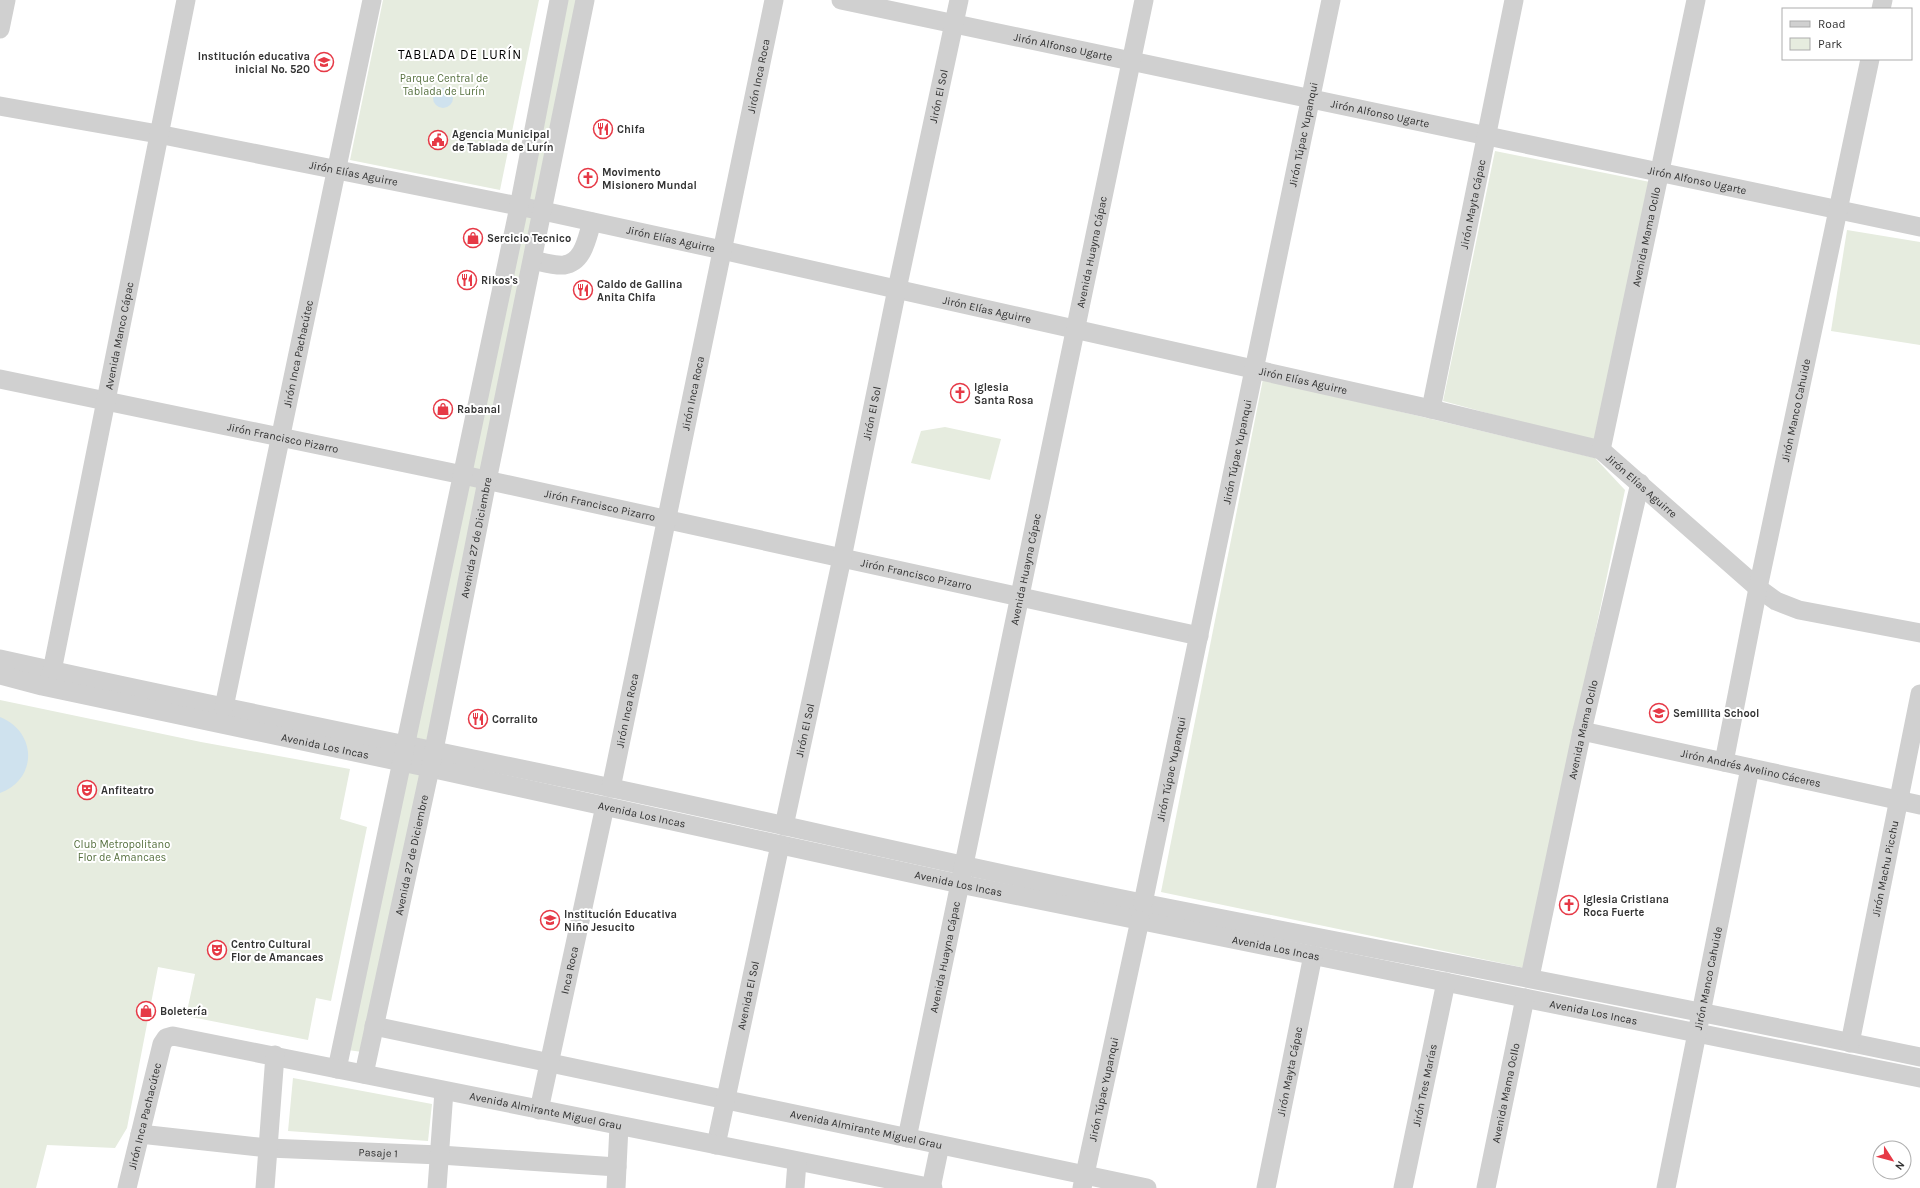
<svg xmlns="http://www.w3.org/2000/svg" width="1920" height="1188" viewBox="0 0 1920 1188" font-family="Karla,sans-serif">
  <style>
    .green { fill: #e6ecdf }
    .water { fill: #cfe2ee }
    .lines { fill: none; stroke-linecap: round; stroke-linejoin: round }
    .minor { stroke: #d0d0d0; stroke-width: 19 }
    .labels { text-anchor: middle; stroke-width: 4; stroke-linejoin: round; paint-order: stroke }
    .street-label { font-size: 11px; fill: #333; stroke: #fff }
    .poi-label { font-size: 11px; font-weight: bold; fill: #333; stroke: #fff; text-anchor: start }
    .park-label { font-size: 11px; fill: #56703f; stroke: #fff }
    .quarter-label { font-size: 13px; letter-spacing: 1px; fill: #000; stroke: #fff }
  </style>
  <rect width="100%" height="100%" fill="#fff"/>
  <g class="green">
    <path d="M 383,0 L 539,0 L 500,190 L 350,160 Z"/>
    <path d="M 565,0 L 578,0 L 538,204 L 527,200 Z"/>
    <path d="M 1495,151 L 1650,182 L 1595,442 L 1443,401 Z"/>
    <path d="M 523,213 L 536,216 L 482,476 L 469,473 Z"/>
    <path d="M 1847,230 L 1920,242 L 1920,345 L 1831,331 Z"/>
    <path d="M 1263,379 L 1595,458 L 1625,490 L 1525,968 L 1161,892 Z"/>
    <path d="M 945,427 L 1001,439 L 990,480 L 911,463 L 921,431 Z"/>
    <path d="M 467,481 L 480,485 L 426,744 L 412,741 Z"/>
    <path d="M 0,700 L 201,742 L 350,769 L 340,819 L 367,827 L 331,1001 L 316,998 L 308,1040 L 186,1016 L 195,974 L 158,967 L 127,1128 L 115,1148 L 47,1145 L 36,1188 L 0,1188 Z"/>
    <path d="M 406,771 L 423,774 L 362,1052 L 348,1050 Z"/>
    <path d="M 293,1078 L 432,1104 L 428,1141 L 288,1131 Z"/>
  </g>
  <g class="water">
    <circle cx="443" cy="98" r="10"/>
    <path d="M 0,717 C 37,732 38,779 0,793 Z"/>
  </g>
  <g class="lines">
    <g class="minor">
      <path id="s1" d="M 841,0 L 1920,227"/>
      <path d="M 1881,9 L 1883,0"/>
      <path d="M 0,29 L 6,0"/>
      <path id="s2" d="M 0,106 L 158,134 L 543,211 L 722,250 L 1431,409 L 1601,450 L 1758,588 L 1776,601 L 1799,610 L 1920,633"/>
      <path d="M 533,260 C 542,262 555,266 564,265 C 584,262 587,237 592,222"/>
      <path id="s3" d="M 0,379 L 463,475 L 1199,636"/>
      <path id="s4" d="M 1431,409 L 1514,0"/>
      <path id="s5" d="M 1601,450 L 1696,0"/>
      <path d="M 0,659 C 202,704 405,744 607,787 C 787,825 966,868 1147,904 C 1405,955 1663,1003 1920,1057"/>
      <path id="s6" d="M 52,671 L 186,0"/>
      <path id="s7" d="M 0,675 L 42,686 L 430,768 L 960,884 L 1920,1078"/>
      <path id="s8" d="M 224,707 L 372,0"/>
      <path id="s9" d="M 1582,731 L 1920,805"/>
      <path id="s10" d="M 1724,762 L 1758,588 L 1870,59"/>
      <path id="s11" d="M 611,788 L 774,0"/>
      <path id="s12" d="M 784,826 L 842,558 L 897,289 L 959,0"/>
      <path id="s13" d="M 1143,903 L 1331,0"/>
      <path id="s14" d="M 1530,977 L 1582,731 L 1640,483"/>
      <path id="s15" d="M 374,1026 L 1147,1188"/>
      <path id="s16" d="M 1850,1043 L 1920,694"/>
      <path d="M 337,1069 L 519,207 L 559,0"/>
      <path id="s17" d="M 364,1074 L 434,750 L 487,481 L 585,0"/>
      <path id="s18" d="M 539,1110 L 605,806"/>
      <path id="s19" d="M 140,1134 L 268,1148 L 440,1155 L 617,1167"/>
      <path id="s20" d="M 907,1138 L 1144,0"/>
      <path id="s21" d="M 716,1145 L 780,845"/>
      <path id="s22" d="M 127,1188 L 162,1044 L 166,1038 L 173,1036 L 933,1188"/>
      <path d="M 265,1188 L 275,1055"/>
      <path d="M 437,1188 L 444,1091"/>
      <path d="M 616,1188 L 619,1126"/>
      <path d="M 795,1188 L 797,1162"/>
      <path d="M 931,1188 L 940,1145"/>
      <path id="s23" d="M 1082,1188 L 1140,920"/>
      <path id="s24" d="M 1266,1188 L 1313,955"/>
      <path id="s25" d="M 1403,1188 L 1446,982"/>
      <path id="s26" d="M 1486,1188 L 1525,998"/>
      <path id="s27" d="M 1666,1188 L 1750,768"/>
    </g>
  </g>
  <defs>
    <symbol id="school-ring" viewBox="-11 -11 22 22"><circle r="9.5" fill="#fff" stroke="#e63946" stroke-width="1.5"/><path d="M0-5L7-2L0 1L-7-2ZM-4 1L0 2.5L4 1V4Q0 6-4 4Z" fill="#e63946"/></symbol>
    <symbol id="restaurant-ring" viewBox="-11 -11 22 22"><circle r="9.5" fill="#fff" stroke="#e63946" stroke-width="1.5"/><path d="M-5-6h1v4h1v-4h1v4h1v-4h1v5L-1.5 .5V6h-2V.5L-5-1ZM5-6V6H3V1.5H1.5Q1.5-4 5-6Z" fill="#e63946"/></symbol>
    <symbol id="civic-ring" viewBox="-11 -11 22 22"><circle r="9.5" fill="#fff" stroke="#e63946" stroke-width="1.5"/><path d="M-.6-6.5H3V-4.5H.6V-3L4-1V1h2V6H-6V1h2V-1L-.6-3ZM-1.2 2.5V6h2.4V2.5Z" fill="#e63946"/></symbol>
    <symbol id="church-ring" viewBox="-11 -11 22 22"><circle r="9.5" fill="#fff" stroke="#e63946" stroke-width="1.5"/><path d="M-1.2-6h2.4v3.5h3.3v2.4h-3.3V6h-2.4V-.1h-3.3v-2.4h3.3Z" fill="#e63946"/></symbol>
    <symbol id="shop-ring" viewBox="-11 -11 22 22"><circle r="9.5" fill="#fff" stroke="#e63946" stroke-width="1.5"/><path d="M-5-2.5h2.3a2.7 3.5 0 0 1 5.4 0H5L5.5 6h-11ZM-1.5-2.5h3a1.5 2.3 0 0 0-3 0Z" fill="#e63946"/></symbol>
    <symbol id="theatre-ring" viewBox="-11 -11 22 22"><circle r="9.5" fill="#fff" stroke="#e63946" stroke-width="1.5"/><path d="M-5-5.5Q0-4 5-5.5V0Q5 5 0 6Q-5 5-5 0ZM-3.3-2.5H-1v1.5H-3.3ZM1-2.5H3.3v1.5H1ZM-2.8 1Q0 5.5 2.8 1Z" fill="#e63946"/></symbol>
  </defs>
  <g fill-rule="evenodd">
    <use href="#school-ring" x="313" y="51" width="22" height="22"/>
    <use href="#restaurant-ring" x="592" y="118" width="22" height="22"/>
    <use href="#civic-ring" x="427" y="129" width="22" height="22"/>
    <use href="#church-ring" x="577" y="167" width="22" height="22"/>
    <use href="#shop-ring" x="462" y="227" width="22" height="22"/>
    <use href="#restaurant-ring" x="456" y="269" width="22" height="22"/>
    <use href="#restaurant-ring" x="572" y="279" width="22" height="22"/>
    <use href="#church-ring" x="949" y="382" width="22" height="22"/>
    <use href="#shop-ring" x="432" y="398" width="22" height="22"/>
    <use href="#school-ring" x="1648" y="702" width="22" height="22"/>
    <use href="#restaurant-ring" x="467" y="708" width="22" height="22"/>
    <use href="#theatre-ring" x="76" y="779" width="22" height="22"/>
    <use href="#church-ring" x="1558" y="894" width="22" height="22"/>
    <use href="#school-ring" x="539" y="909" width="22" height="22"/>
    <use href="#theatre-ring" x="206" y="939" width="22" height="22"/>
    <use href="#shop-ring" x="135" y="1000" width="22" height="22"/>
  </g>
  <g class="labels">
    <g class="street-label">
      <text dy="4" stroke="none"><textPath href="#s1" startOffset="227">Jirón Alfonso Ugarte</textPath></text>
      <text dy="4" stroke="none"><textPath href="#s11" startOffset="727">Jirón Inca Roca</textPath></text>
      <text dy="4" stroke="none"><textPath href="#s12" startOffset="746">Jirón El Sol</textPath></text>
      <text dy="4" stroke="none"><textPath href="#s1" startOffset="551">Jirón Alfonso Ugarte</textPath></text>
      <text dy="4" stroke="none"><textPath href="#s13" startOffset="785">Jirón Túpac Yupanqui</textPath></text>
      <text dy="4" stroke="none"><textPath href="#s2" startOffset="360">Jirón Elías Aguirre</textPath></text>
      <text dy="4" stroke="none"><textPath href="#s1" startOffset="875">Jirón Alfonso Ugarte</textPath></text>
      <text dy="4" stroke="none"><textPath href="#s4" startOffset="209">Jirón Mayta Cápac</textPath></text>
      <text dy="4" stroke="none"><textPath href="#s5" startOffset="218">Avenida Mama Ocllo</textPath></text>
      <text dy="4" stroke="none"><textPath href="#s2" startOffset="684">Jirón Elías Aguirre</textPath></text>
      <text dy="4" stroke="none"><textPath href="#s20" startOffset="905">Avenida Huayna Cápac</textPath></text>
      <text dy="4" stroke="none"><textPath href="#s2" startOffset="1008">Jirón Elías Aguirre</textPath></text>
      <text dy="4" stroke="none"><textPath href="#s6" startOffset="342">Avenida Manco Cápac</textPath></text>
      <text dy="4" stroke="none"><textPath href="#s8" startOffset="361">Jirón Inca Pachacútec</textPath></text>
      <text dy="4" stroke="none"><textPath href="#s2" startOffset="1332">Jirón Elías Aguirre</textPath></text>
      <text dy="4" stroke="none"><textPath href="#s11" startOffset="403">Jirón Inca Roca</textPath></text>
      <text dy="4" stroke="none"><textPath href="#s10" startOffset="359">Jirón Manco Cahuide</textPath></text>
      <text dy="4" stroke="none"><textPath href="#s12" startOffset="422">Jirón El Sol</textPath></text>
      <text dy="4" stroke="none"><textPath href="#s3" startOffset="289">Jirón Francisco Pizarro</textPath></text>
      <text dy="4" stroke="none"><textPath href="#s13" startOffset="461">Jirón Túpac Yupanqui</textPath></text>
      <text dy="4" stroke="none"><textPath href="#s2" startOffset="1692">Jirón Elías Aguirre</textPath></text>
      <text dy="4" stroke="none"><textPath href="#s3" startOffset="613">Jirón Francisco Pizarro</textPath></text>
      <text dy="4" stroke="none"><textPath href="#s17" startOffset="548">Avenida 27 de Diciembre</textPath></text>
      <text dy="4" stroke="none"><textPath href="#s20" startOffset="581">Avenida Huayna Cápac</textPath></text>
      <text dy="4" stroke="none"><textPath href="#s3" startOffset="937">Jirón Francisco Pizarro</textPath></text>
      <text dy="4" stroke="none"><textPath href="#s11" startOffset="79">Jirón Inca Roca</textPath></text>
      <text dy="4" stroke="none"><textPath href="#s12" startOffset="98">Jirón El Sol</textPath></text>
      <text dy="4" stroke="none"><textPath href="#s14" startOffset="253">Avenida Mama Ocllo</textPath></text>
      <text dy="4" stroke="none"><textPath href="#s7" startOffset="333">Avenida Los Incas</textPath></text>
      <text dy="4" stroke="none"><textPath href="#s9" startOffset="173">Jirón Andrés Avelino Cáceres</textPath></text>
      <text dy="4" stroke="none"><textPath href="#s13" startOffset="137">Jirón Túpac Yupanqui</textPath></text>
      <text dy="4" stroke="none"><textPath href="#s7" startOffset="657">Avenida Los Incas</textPath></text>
      <text dy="4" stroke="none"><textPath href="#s17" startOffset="224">Avenida 27 de Diciembre</textPath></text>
      <text dy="4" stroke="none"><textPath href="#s16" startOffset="178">Jirón Machu Picchu</textPath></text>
      <text dy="4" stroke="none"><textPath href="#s7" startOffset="981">Avenida Los Incas</textPath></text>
      <text dy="4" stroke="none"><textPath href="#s7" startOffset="1305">Avenida Los Incas</textPath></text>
      <text dy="4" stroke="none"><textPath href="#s20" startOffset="185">Avenida Huayna Cápac</textPath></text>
      <text dy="4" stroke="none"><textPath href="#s18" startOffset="143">Inca Roca</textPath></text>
      <text dy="4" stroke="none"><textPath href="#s27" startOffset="214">Jirón Manco Cahuide</textPath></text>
      <text dy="4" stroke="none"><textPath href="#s21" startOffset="153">Avenida El Sol</textPath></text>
      <text dy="4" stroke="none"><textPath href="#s7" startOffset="1629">Avenida Los Incas</textPath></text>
      <text dy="4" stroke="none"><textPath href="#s24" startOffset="119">Jirón Mayta Cápac</textPath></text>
      <text dy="4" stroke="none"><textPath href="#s25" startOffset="105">Jirón Tres Marías</textPath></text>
      <text dy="4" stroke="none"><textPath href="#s23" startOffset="101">Jirón Túpac Yupanqui</textPath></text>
      <text dy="4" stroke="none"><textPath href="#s26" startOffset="97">Avenida Mama Ocllo</textPath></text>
      <text dy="4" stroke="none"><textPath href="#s22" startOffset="543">Avenida Almirante Miguel Grau</textPath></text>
      <text dy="4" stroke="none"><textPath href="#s22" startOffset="74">Jirón Inca Pachacútec</textPath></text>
      <text dy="4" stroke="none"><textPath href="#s15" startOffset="503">Avenida Almirante Miguel Grau</textPath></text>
      <text dy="4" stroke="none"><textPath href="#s19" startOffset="239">Pasaje 1</textPath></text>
    </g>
    <g class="poi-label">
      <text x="310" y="60" text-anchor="end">Institución educativa<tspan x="310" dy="13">inicial No. 520</tspan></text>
      <text x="617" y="133">Chifa</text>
      <text x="452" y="138">Agencia Municipal<tspan x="452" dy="13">de Tablada de Lurín</tspan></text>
      <text x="602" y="176">Movimento<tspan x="602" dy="13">Misionero Mundal</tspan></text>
      <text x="487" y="242">Sercicio Tecnico</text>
      <text x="481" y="284">Rikos's</text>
      <text x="597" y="288">Caldo de Gallina<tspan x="597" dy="13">Anita Chifa</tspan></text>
      <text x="974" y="391">Iglesia<tspan x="974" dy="13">Santa Rosa</tspan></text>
      <text x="457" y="413">Rabanal</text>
      <text x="1673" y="717">Semillita School</text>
      <text x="492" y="723">Corralito</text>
      <text x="101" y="794">Anfiteatro</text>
      <text x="1583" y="903">Iglesia Cristiana<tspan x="1583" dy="13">Roca Fuerte</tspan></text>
      <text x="564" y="918">Institución Educativa<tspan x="564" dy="13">Niño Jesucito</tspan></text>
      <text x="231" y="948">Centro Cultural<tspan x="231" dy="13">Flor de Amancaes</tspan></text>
      <text x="160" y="1015">Boletería</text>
    </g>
    <g class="park-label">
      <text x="444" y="82">Parque Central de<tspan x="444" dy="13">Tablada de Lurín</tspan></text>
      <text x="122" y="848">Club Metropolitano<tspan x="122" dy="13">Flor de Amancaes</tspan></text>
    </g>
    <g class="quarter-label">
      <text x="460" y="59">TABLADA DE LURÍN</text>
    </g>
  </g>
  <rect x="1782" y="8" width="130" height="52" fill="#ffffff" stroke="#adadad"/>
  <rect x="1790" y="21" width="20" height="6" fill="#d0d0d0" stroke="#adadad"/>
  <text x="1818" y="28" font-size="12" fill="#333333">Road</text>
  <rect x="1790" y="38" width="20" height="12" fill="#e6ecdf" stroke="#adadad"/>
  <text x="1818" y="48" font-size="12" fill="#333333">Park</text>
  <g transform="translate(1892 1160) rotate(126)"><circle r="19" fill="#ffffff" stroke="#adadad"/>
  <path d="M0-3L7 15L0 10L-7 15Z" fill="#e63946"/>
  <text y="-6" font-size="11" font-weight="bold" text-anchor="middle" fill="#333333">N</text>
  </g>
</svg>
